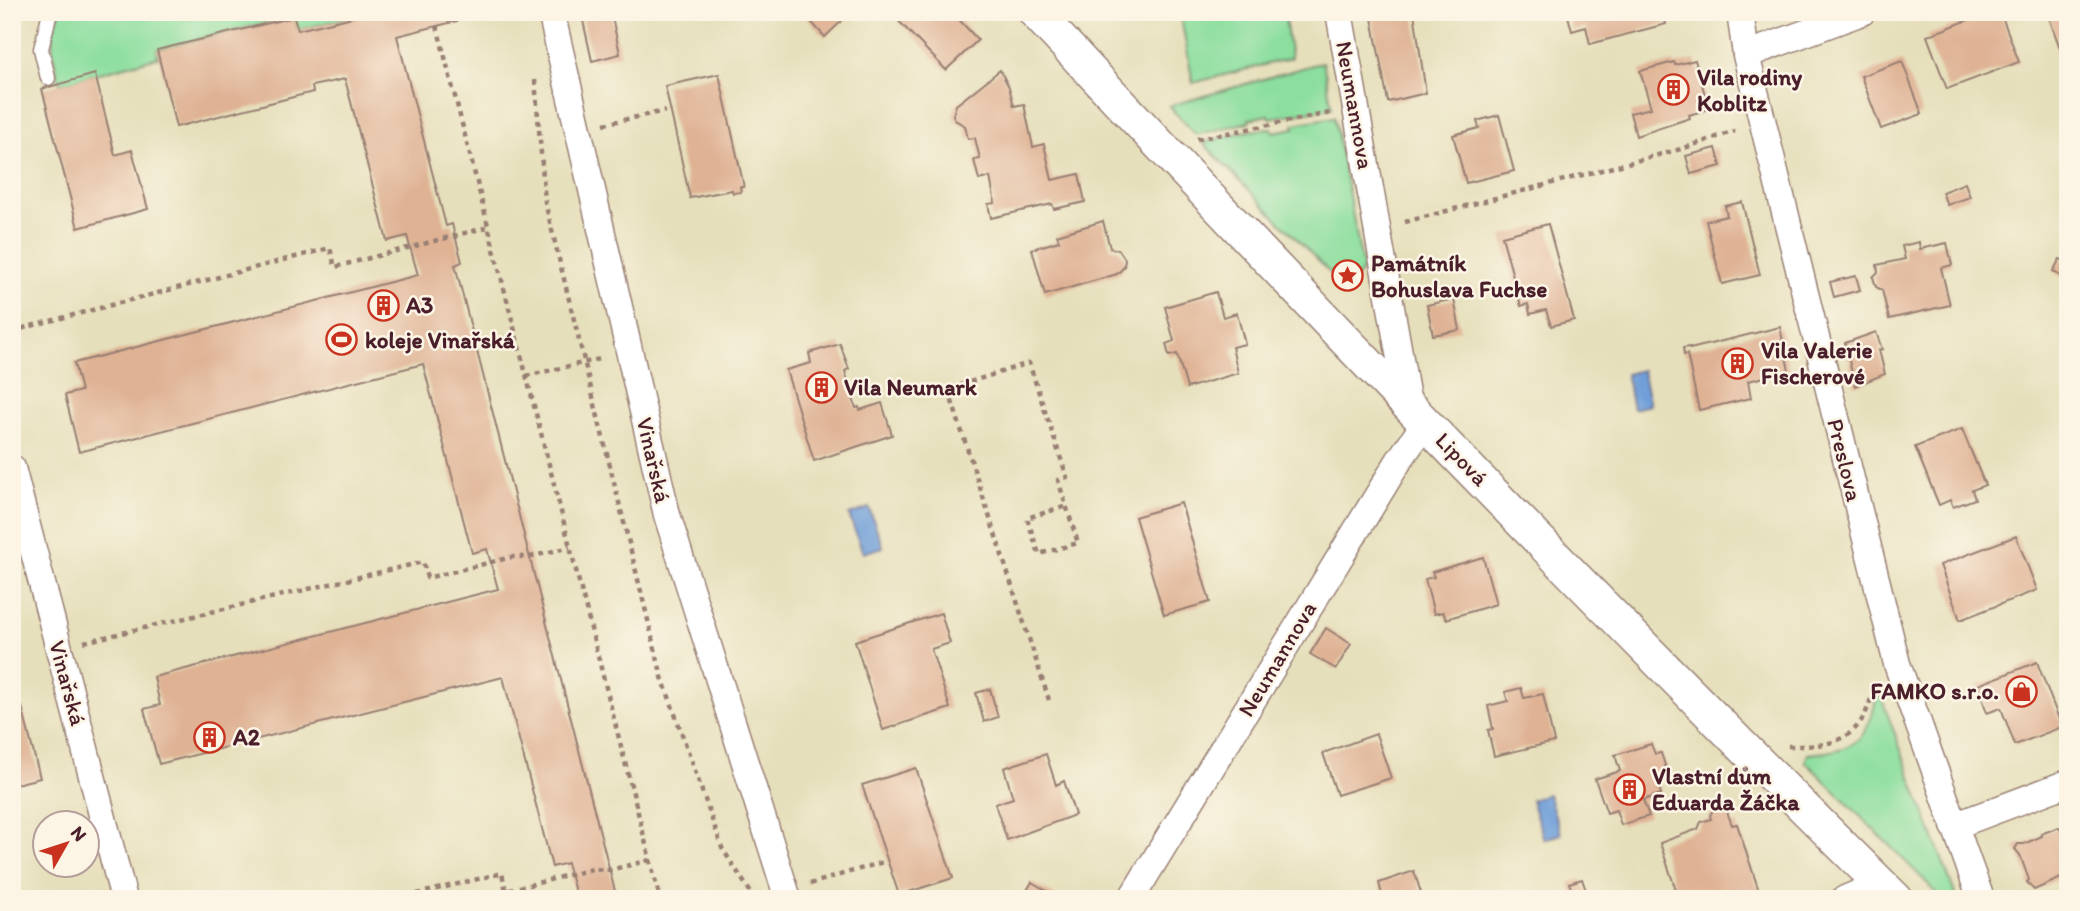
<svg xmlns="http://www.w3.org/2000/svg" width="2080" height="911" viewBox="0 0 2080 911" font-family="Itim,sans-serif">
  <style>
    .green { fill: #8bde9e; stroke: #6a7e64; stroke-width: 2 }
    .water { fill: #709fd9; stroke: #5d5f82; stroke-width: 2 }
    .building { fill: #dfb294 }
    .lines { fill: none; stroke-linecap: round; stroke-linejoin: round }
    .service-casing { stroke: #987f73; stroke-width: 17 }
    .minor-casing { stroke: #987f73; stroke-width: 29 }
    .tertiary-casing { stroke: #987f73; stroke-width: 36 }
    .path { stroke: #987f73; stroke-width: 4.5; stroke-dasharray: 5 5; stroke-linecap: butt }
    .service { stroke: #fff; stroke-width: 14 }
    .minor { stroke: #fff; stroke-width: 26 }
    .tertiary { stroke: #fff; stroke-width: 33 }
    .labels { text-anchor: middle; stroke-width: 5; stroke-linejoin: round; paint-order: stroke }
    .poi-label { font-size: 23px; font-weight: bold; fill: #4a1f2b; stroke: #fcf5e5; text-anchor: start }
    .street-label { font-size: 23px; fill: #4a1f2b; stroke: #fcf5e5 }
  </style>
  <rect width="100%" height="100%" fill="#fcf5e5"/>
  <filter id="ink" filterUnits="userSpaceOnUse"><feTurbulence type="fractalNoise" baseFrequency=".0143" numOctaves="2"/><feDisplacementMap in="SourceGraphic" scale="14" xChannelSelector="R" yChannelSelector="G"/><feConvolveMatrix kernelMatrix="1 2 1 2 8 2 1 2 1" color-interpolation-filters="sRGB"/></filter>
  <filter id="wash" filterUnits="userSpaceOnUse"><feTurbulence type="fractalNoise" baseFrequency=".00686" numOctaves="4" result="noise"/><feDisplacementMap in="SourceGraphic" scale="28" xChannelSelector="R" yChannelSelector="G"/><feGaussianBlur stdDeviation="1.57" result="paint"/><feColorMatrix in="noise" values="0 0 0 0 0 0 0 0 0 0 0 0 0 0 0 0 0 1.4 0 .05"/><feComposite in="paint" operator="in"/></filter>
  <g filter="url(#wash)">
    <rect width="100%" height="100%" fill="#e6dfbb"/>
    <g class="green">
      <path d="M 61,12 L 356,12 L 357,15 L 298,30 L 294,16 L 157,50 L 158,57 L 60,84 C 54,59 46,35 61,12 Z"/>
      <path d="M 1180,12 L 1284,12 L 1291,58 L 1193,83 Z"/>
      <path d="M 1323,62 L 1332,108 L 1270,118 L 1269,115 L 1249,119 L 1249,122 L 1196,135 L 1169,106 Z"/>
      <path d="M 1334,117 L 1363,269 L 1355,281 L 1345,284 L 1337,280 L 1203,143 L 1242,132 L 1272,128 L 1273,132 L 1295,128 L 1294,124 Z"/>
      <path d="M 1878,689 L 1955,894 L 1950,899 L 1943,899 L 1805,761 L 1808,754 C 1860,750 1869,738 1878,689 Z"/>
    </g>
    <g class="water">
      <path d="M 1642,370 L 1650,405 L 1633,409 L 1626,374 Z"/>
      <path d="M 869,508 L 883,547 L 863,553 L 849,515 Z"/>
      <path d="M 1548,794 L 1561,834 L 1544,839 L 1531,800 Z"/>
    </g>
    <g id="blocks">
      <g class="building">
        <path d="M 356,12 L 455,12 L 457,21 L 397,36 L 446,226 L 452,224 L 462,262 L 455,265 L 617,899 L 577,899 L 567,863 L 552,867 L 503,677 L 159,764 L 144,709 L 160,705 L 154,677 L 498,589 L 487,549 L 472,553 L 423,364 L 79,452 L 65,395 L 81,391 L 74,363 L 418,275 L 407,236 L 387,241 L 345,79 L 312,86 L 313,92 L 176,127 L 157,50 L 294,17 L 298,30 L 357,16 Z"/>
        <path d="M 601,12 L 611,12 L 620,54 L 592,61 L 582,16 Z"/>
        <path d="M 806,12 L 851,12 L 825,37 L 804,14 Z"/>
        <path d="M 890,12 L 952,12 L 978,40 L 946,70 Z"/>
        <path d="M 1395,12 L 1414,12 L 1426,93 L 1388,102 L 1372,18 Z"/>
        <path d="M 1567,12 L 1663,12 L 1666,24 L 1590,44 L 1586,27 L 1572,31 Z"/>
        <path d="M 1989,12 L 1991,17 L 2001,14 L 2019,62 L 1947,89 L 1927,36 Z"/>
        <path d="M 2047,12 L 2068,12 L 2068,68 L 2067,68 Z"/>
        <path d="M 1695,60 L 1709,109 L 1689,115 L 1690,118 L 1636,136 L 1630,113 L 1651,108 L 1640,71 L 1674,62 L 1675,65 Z"/>
        <path d="M 1902,61 L 1922,114 L 1881,129 L 1861,76 Z"/>
        <path d="M 1000,70 L 1009,87 L 1014,106 L 1024,104 L 1033,147 L 1044,144 L 1052,180 L 1079,174 L 1085,202 L 1054,209 L 1052,204 L 991,218 L 988,204 L 995,203 L 990,177 L 979,180 L 974,160 L 980,159 L 975,138 L 968,139 L 965,126 L 955,120 L 953,115 L 956,105 Z"/>
        <path d="M 95,74 L 115,155 L 132,150 L 148,209 L 78,228 L 42,89 Z"/>
        <path d="M 719,74 L 744,187 L 740,187 L 741,192 L 733,193 L 732,190 L 690,198 L 665,86 Z"/>
        <path d="M 1499,115 L 1514,171 L 1466,183 L 1453,135 L 1479,128 L 1477,121 Z"/>
        <path d="M 1716,148 L 1721,166 L 1691,174 L 1686,156 Z"/>
        <path d="M 1965,183 L 1970,197 L 1947,205 L 1942,192 Z"/>
        <path d="M 1742,202 L 1760,275 L 1722,284 L 1706,221 L 1727,216 L 1725,206 Z"/>
        <path d="M 1103,221 L 1110,248 L 1119,250 L 1125,259 L 1124,267 L 1117,274 L 1045,295 L 1032,249 L 1059,241 L 1057,235 Z"/>
        <path d="M 1548,224 L 1574,320 L 1551,326 L 1546,310 L 1530,314 L 1528,304 L 1521,306 L 1502,236 Z"/>
        <path d="M 1919,242 L 1920,249 L 1947,243 L 1952,265 L 1941,268 L 1950,305 L 1889,319 L 1882,290 L 1876,287 L 1873,277 L 1878,272 L 1877,265 L 1905,259 L 1902,246 Z"/>
        <path d="M 2060,259 L 2068,263 L 2068,269 L 2063,278 L 2053,271 Z"/>
        <path d="M 1856,276 L 1860,290 L 1834,297 L 1830,282 Z"/>
        <path d="M 1216,292 L 1223,317 L 1237,313 L 1245,344 L 1232,347 L 1238,373 L 1187,388 L 1177,354 L 1169,356 L 1166,344 L 1174,341 L 1165,307 Z"/>
        <path d="M 1454,299 L 1460,330 L 1433,335 L 1427,305 Z"/>
        <path d="M 1780,327 L 1789,371 L 1748,381 L 1751,398 L 1699,410 L 1687,354 L 1684,355 L 1683,348 L 1690,347 L 1690,349 Z"/>
        <path d="M 1876,332 L 1882,349 L 1879,350 L 1885,374 L 1855,386 L 1845,343 Z"/>
        <path d="M 840,344 L 849,369 L 845,371 L 856,408 L 859,407 L 860,410 L 882,403 L 892,435 L 814,461 L 786,370 L 811,363 L 809,353 Z"/>
        <path d="M 1962,429 L 1985,485 L 1972,490 L 1975,499 L 1953,507 L 1950,500 L 1939,505 L 1915,447 Z"/>
        <path d="M 1181,503 L 1210,602 L 1164,615 L 1135,517 Z"/>
        <path d="M 2016,536 L 2037,590 L 1960,620 L 1940,565 Z"/>
        <path d="M 1483,557 L 1496,604 L 1446,619 L 1443,612 L 1434,614 L 1425,579 L 1434,577 L 1432,572 Z"/>
        <path d="M 941,613 L 950,643 L 931,649 L 950,708 L 883,730 L 855,641 Z"/>
        <path d="M 1326,628 L 1351,644 L 1336,669 L 1310,654 Z"/>
        <path d="M 2037,662 L 2062,727 L 2015,745 L 2001,708 L 1987,713 L 1978,685 Z"/>
        <path d="M 1521,688 L 1524,698 L 1543,694 L 1554,742 L 1494,756 L 1488,730 L 1493,729 L 1488,706 L 1508,701 L 1505,692 Z"/>
        <path d="M 990,689 L 998,717 L 984,722 L 976,693 Z"/>
        <path d="M 22,707 L 40,778 L 12,785 L 12,709 Z"/>
        <path d="M 1376,734 L 1391,778 L 1337,795 L 1323,753 Z"/>
        <path d="M 1651,744 L 1655,754 L 1661,753 L 1667,771 L 1661,773 L 1664,781 L 1658,783 L 1661,794 L 1643,800 L 1649,816 L 1621,825 L 1616,810 L 1607,813 L 1595,779 L 1620,771 L 1615,755 Z"/>
        <path d="M 1046,754 L 1056,785 L 1064,781 L 1075,815 L 1007,840 L 995,804 L 1013,798 L 1004,768 Z"/>
        <path d="M 916,768 L 953,878 L 899,895 L 862,785 Z"/>
        <path d="M 1721,806 L 1726,809 L 1732,825 L 1737,824 L 1760,894 L 1745,899 L 1679,899 L 1660,843 L 1698,829 L 1701,822 L 1711,819 L 1710,815 L 1715,807 Z"/>
        <path d="M 2059,827 L 2060,829 L 2068,827 L 2068,875 L 2034,890 L 2027,882 L 2029,880 L 2020,855 L 2015,849 L 2018,844 L 2024,844 L 2042,836 L 2041,834 Z"/>
        <path d="M 1414,871 L 1423,899 L 1383,899 L 1379,883 Z"/>
        <path d="M 1582,879 L 1589,899 L 1575,899 L 1569,883 Z"/>
        <path d="M 1032,882 L 1060,899 L 1022,899 Z"/>
      </g>
    </g>
  </g>
  <g filter="url(#ink)">
    <use href="#blocks" fill-opacity="0" stroke="#987f73" stroke-width="2"/>
    <g class="lines">
      <defs>
        <path id="service" d="M 48,78 L 41,49 L 50,12"/>
        <g id="minor">
          <path d="M 551,12 L 667,515 L 788,899"/>
          <path d="M 1339,12 L 1408,404"/>
          <path d="M 1740,12 L 1746,55 L 1897,664 L 1981,899"/>
          <path d="M 1746,55 L 1862,12"/>
          <path d="M 12,468 L 124,899"/>
          <path d="M 1954,826 L 2068,783"/>
          <path d="M 1131,899 L 1400,459 L 1426,422"/>
          <path d="M 1845,899 L 1880,884"/>
        </g>
        <path id="tertiary" d="M 1035,12 C 1316,313 1603,610 1896,899"/>
      </defs>
      <use href="#service" class="service-casing"/>
      <use href="#minor" class="minor-casing"/>
      <use href="#tertiary" class="tertiary-casing"/>
      <g class="path">
        <path d="M 437,26 L 660,899"/>
        <path d="M 535,80 L 545,202 L 662,677 L 722,848 L 755,899"/>
        <path d="M 604,124 L 665,111"/>
        <path d="M 1197,139 L 1330,113"/>
        <path d="M 1405,222 L 1681,149 L 1735,131"/>
        <path d="M 12,331 L 330,248 L 335,267 L 488,227"/>
        <path d="M 526,376 L 604,358"/>
        <path d="M 84,642 L 423,562 L 427,578 L 512,557 L 530,557 L 570,547"/>
        <path d="M 1049,700 L 948,389 L 1029,363 L 1067,477 L 1058,480 L 1078,543 L 1039,554 L 1027,518 L 1067,506"/>
        <path d="M 1788,746 C 1837,747 1864,739 1874,685"/>
        <path d="M 810,884 L 883,862"/>
        <path d="M 397,899 L 502,873 L 506,891 L 592,869 L 610,870 L 650,860"/>
      </g>
      <use href="#service" class="service"/>
      <use href="#minor" class="minor"/>
      <use href="#tertiary" class="tertiary"/>
    </g>
  </g>
  <defs>
    <symbol id="building-ring" viewBox="-11 -11 22 22"><circle r="9.5" fill="#fcf5e5" stroke="#c8321e" stroke-width="1.5"/><path d="M-4-6H4V6H1V3H-1V6H-4ZM-2.5-4.3h1.7v1.8h-1.7ZM.8-4.3h1.7v1.8H.8ZM-2.5-1h1.7V.8h-1.7ZM.8-1h1.7V.8H.8Z" fill="#c8321e"/></symbol>
    <symbol id="sight-ring" viewBox="-11 -11 22 22"><circle r="9.5" fill="#fcf5e5" stroke="#c8321e" stroke-width="1.5"/><path d="M0-6L1.8-2.2L6-1.7L2.9 1.2L3.7 5.4L0 3.3L-3.7 5.4L-2.9 1.2L-6-1.7L-1.8-2.2Z" fill="#c8321e"/></symbol>
    <symbol id="stadium-ring" viewBox="-11 -11 22 22"><circle r="9.5" fill="#fcf5e5" stroke="#c8321e" stroke-width="1.5"/><path d="M0-5a6.5 5 0 1 0 0 10a6.5 5 0 1 0 0-10ZM-3.5-1.8h7v3.6h-7Z" fill="#c8321e"/></symbol>
    <symbol id="shop-ring" viewBox="-11 -11 22 22"><circle r="9.5" fill="#fcf5e5" stroke="#c8321e" stroke-width="1.5"/><path d="M-5-2.5h2.3a2.7 3.5 0 0 1 5.4 0H5L5.5 6h-11ZM-1.5-2.5h3a1.5 2.3 0 0 0-3 0Z" fill="#c8321e"/></symbol>
  </defs>
  <g fill-rule="evenodd">
    <use href="#building-ring" x="1656" y="72" width="35" height="35"/>
    <use href="#sight-ring" x="1330" y="258" width="35" height="35"/>
    <use href="#building-ring" x="366" y="288" width="35" height="35"/>
    <use href="#stadium-ring" x="324" y="322" width="35" height="35"/>
    <use href="#building-ring" x="1720" y="346" width="35" height="35"/>
    <use href="#building-ring" x="804" y="370" width="35" height="35"/>
    <use href="#shop-ring" x="2004" y="674" width="35" height="35"/>
    <use href="#building-ring" x="192" y="720" width="35" height="35"/>
    <use href="#building-ring" x="1612" y="772" width="35" height="35"/>
  </g>
  <g class="labels">
    <g class="poi-label">
      <text x="1697" y="85">Vila rodiny<tspan x="1697" dy="26">Koblitz</tspan></text>
      <text x="1371" y="271">Památník<tspan x="1371" dy="26">Bohuslava Fuchse</tspan></text>
      <text x="406" y="313">A3</text>
      <text x="365" y="348">koleje Vinařská</text>
      <text x="1761" y="358">Vila Valerie<tspan x="1761" dy="26">Fischerové</tspan></text>
      <text x="844" y="395">Vila Neumark</text>
      <text x="1999" y="699" text-anchor="end">FAMKO s.r.o.</text>
      <text x="233" y="745">A2</text>
      <text x="1652" y="784">Vlastní dům<tspan x="1652" dy="26">Eduarda Žáčka</tspan></text>
    </g>
    <g class="street-label">
      <text transform="translate(1355 105) rotate(80)" y="8">Neumannova</text>
      <text transform="translate(1462 459) rotate(46)" y="8">Lipová</text>
      <text transform="translate(654 460) rotate(77)" y="8">Vinařská</text>
      <text transform="translate(1845 460) rotate(76)" y="8">Preslova</text>
      <text transform="translate(1277 659) rotate(-59)" y="8">Neumannova</text>
      <text transform="translate(68 683) rotate(75)" y="8">Vinařská</text>
    </g>
  </g>
  <rect width="2080" height="911" fill="none" stroke="#fcf5e5" stroke-width="42"/>
  <g transform="translate(66 844) rotate(51)"><circle r="33" fill="#fcf5e5" stroke="#b59f9b" stroke-width="2"/>
  <path d="M0-5L12 26L0 18L-12 26Z" fill="#c8321e"/>
  <text y="-10" font-size="19" font-weight="bold" text-anchor="middle" fill="#4a1f2b">N</text>
  </g>
</svg>
